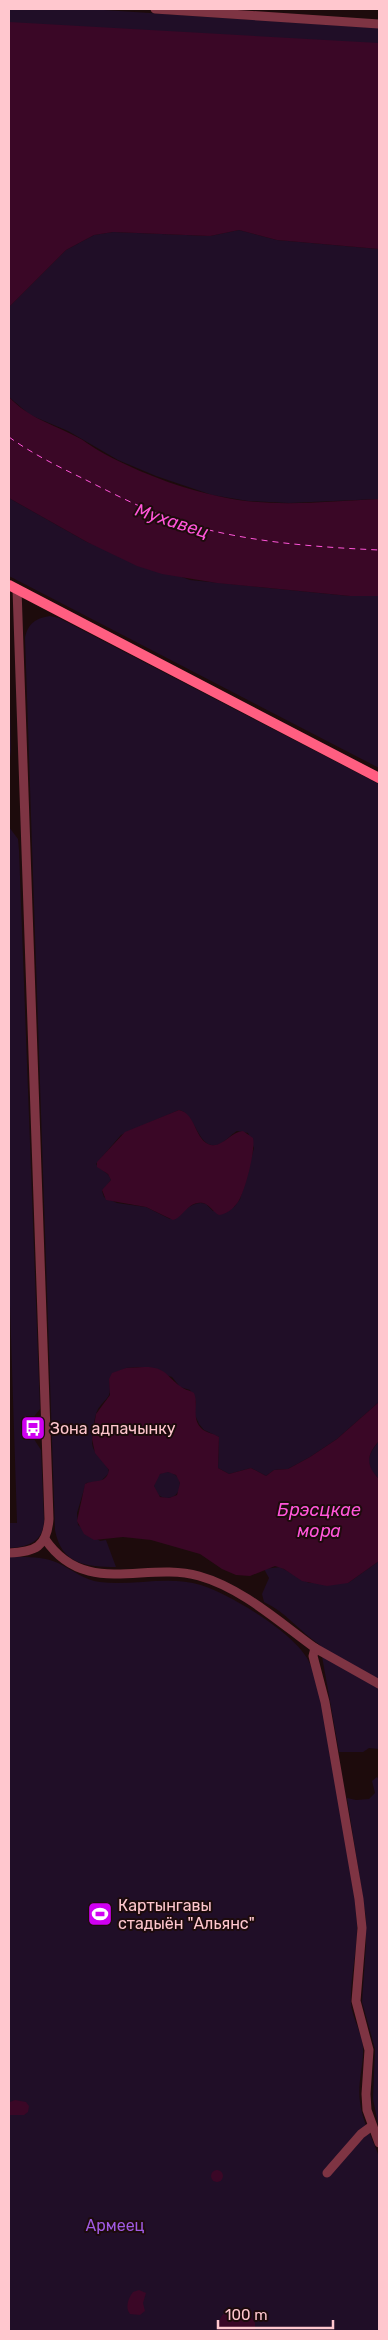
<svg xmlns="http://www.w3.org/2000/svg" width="388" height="2340" viewBox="0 0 388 2340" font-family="Rubik,sans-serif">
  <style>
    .green { fill: #200e27; fill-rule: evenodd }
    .water { fill: #3a0726; fill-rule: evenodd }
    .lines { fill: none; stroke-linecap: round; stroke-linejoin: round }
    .ferry { stroke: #ff55d9; stroke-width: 1; stroke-dasharray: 6 5; stroke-linecap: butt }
    .street { stroke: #7e3443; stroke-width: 9 }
    .secondary { stroke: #ff5e81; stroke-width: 10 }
    .labels { text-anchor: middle; stroke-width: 4; stroke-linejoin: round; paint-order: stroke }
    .poi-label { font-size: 16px; fill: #ffc7ce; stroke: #1d0b0c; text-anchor: start }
    .park-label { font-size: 16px; fill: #a05ae2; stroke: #1d0b0c }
    .water-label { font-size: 18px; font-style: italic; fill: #ff55d9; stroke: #1d0b0c }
  </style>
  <rect width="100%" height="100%" fill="#1d0b0c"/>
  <g class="green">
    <path d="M 9,9 L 89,9 L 379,28 L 379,44 L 9,23 Z"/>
    <path d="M 239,230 L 277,240 L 379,249 L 379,499 L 289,503 L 248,501 L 212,495 L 156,476 L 118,460 L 68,431 L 30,415 L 9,397 L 9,307 L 66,250 L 94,235 L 113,232 L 210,236 Z"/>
    <path d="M 9,498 L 87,542 L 190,580 L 350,596 L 379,596 L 379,768 L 9,576 Z"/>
    <path d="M 50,616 L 59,618 L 379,784 L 379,1402 L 337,1439 L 310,1457 L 288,1469 L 274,1470 L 266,1476 L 251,1468 L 229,1474 L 218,1468 L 219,1437 L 204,1430 L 199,1424 L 194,1413 L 196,1402 L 190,1390 L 180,1387 L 172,1377 L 139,1367 L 126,1368 L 109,1379 C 112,1399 108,1395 98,1409 C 94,1417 93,1431 92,1440 C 91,1456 109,1461 109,1473 L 100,1482 L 86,1483 L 77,1513 L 78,1525 L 100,1541 L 106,1540 L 116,1567 C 86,1567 61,1564 55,1530 L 25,638 C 28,623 36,618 50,616 ZM 179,1110 C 196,1114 198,1150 217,1145 C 225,1143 230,1135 237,1131 L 248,1133 L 254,1148 L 240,1199 L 234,1207 L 213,1211 L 206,1204 C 192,1199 182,1215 170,1219 L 146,1207 L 117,1203 L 104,1197 L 102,1191 L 111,1180 C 109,1172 101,1171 96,1164 L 121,1135 Z"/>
    <path d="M 9,662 L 11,750 L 9,766 Z"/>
    <path d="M 9,827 L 18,839 L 19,850 L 40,1409 L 32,1419 L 32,1436 L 41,1450 L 44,1521 C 43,1542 28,1547 9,1548 L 9,1523 L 17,1523 L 9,1275 Z"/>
    <path d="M 379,1441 L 379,1479 C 364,1465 367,1455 379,1441 Z"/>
    <circle cx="167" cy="1485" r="13"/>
    <path d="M 9,1557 C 26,1557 43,1556 58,1563 C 73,1570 84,1580 100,1582 C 133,1586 169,1575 201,1585 C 231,1595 291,1631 307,1658 C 322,1683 326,1732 331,1761 C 341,1813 355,1870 357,1923 C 358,1950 350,1976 351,2003 C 352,2018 362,2032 363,2047 C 364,2065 357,2084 360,2102 C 362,2122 373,2138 379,2157 L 379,2331 L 9,2331 Z"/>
    <path d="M 379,1561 L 379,1749 L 369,1748 L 363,1752 L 339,1752 L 320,1645 C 300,1632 286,1612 264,1602 L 262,1594 L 269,1578 L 264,1569 L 280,1567 L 309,1583 L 348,1583 Z"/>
    <path d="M 377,1777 L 379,1780 L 379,2129 L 373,2099 L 375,2049 L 362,2002 L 366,1944 L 366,1918 L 347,1798 L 356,1800 L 369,1799 L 375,1793 L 372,1781 Z"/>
  </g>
  <g class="water">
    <path d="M 9,22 L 379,43 L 379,249 L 277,240 L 239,230 L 210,236 L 113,232 L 94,235 L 66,250 L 9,307 Z"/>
    <path d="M 9,397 C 30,419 51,423 77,437 C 84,440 89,445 96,449 C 139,474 197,495 246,501 C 290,506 335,501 379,499 L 379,596 L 350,596 L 217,583 L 162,574 L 137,566 L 87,542 L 9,498 Z"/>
    <path d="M 179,1110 C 196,1114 194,1137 208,1144 C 221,1150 230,1132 243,1131 L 253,1138 C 256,1149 245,1192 238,1202 C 233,1209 227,1214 219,1215 C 213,1212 209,1204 203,1203 C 188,1200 183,1218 173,1220 L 146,1207 L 106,1200 L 102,1190 L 111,1180 L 108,1174 L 97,1167 L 97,1162 L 125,1132 Z"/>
    <path d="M 145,1367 C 166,1367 166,1376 180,1386 C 184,1390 190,1390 194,1393 C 199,1405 191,1417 201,1428 C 206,1433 213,1433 219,1437 L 218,1468 L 229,1474 L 251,1468 L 266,1476 L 274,1470 L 288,1469 L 310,1457 L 337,1439 L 379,1402 L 379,1441 C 367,1454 365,1465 379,1479 L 379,1561 L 348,1583 L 327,1586 L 302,1581 L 284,1569 L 275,1566 L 250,1576 L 236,1575 L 222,1569 L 200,1554 L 151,1540 L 123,1537 L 94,1540 L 84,1534 L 77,1521 L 85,1484 C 94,1479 106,1485 109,1470 L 95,1453 L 92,1439 L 96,1414 L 110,1395 L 109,1379 L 112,1373 L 126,1368 ZM 168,1472 L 176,1475 L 180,1483 L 177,1495 L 169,1498 L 160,1497 L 154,1486 L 160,1474 Z"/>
    <path d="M 15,2100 L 26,2102 L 29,2106 L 28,2112 L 24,2115 L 10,2115 L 10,2102 Z"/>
    <circle cx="217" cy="2176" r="6"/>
    <path d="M 139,2290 L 146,2293 L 143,2303 L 145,2311 L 140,2315 L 130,2314 C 125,2308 128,2298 133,2292 Z"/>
    <path d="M 232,2310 L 250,2315 L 255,2323 L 255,2331 L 218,2331 C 219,2321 220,2312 232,2310 Z"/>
  </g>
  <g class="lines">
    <path class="ferry" d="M 9,437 C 31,453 57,466 82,478 C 114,494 148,512 183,523 C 246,542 314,547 379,550"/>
    <g class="street">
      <path d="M 155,9 L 379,24"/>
      <path d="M 45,1539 C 85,1598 144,1561 199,1576 C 242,1588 279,1622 315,1648 L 313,1656 L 325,1702 L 359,1899 L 362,1928 L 356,2001 L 369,2050 L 366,2094 L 367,2110 L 379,2143"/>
      <path d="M 9,1553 C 35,1552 47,1547 49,1519 L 17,589"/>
      <path d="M 315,1648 L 379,1684"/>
      <path d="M 327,2173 L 361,2134 L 372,2126"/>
    </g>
    <path class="secondary" d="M 9,585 L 379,778"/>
  </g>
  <defs>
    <symbol id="bus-square" viewBox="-11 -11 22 22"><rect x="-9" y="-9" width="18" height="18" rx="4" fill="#d000f2" stroke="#1d0b0c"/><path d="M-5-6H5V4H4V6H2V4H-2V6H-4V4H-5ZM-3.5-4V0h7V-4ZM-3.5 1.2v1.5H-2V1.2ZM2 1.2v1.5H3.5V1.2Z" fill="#fff"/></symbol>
    <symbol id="stadium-square" viewBox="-11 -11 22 22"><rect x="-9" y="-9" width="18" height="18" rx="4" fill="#d000f2" stroke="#1d0b0c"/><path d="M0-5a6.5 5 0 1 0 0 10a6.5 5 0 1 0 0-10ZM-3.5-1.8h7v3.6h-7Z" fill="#fff"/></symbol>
  </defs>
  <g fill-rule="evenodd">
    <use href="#bus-square" x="19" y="1414" width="28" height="28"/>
    <use href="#stadium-square" x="86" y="1900" width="28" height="28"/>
  </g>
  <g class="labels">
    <g class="poi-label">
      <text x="50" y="1434">Зона адпачынку</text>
      <text x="118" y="1911">Картынгавы<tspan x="118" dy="18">стадыён "Альянс"</tspan></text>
    </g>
    <g class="park-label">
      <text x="115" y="2231">Армеец</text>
    </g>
    <g class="water-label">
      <text transform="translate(172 521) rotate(18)" y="6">Мухавец</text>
      <text x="319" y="1516">Брэсцкае<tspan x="319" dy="21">мора</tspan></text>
    </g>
  </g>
  <rect width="388" height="2340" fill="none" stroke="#ffc7ce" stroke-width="20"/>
  <path d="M218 2320v8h115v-8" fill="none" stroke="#ffc7ce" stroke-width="2.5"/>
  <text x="225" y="2320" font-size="15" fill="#ffc7ce" stroke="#1d0b0c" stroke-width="4" paint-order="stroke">100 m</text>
</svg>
